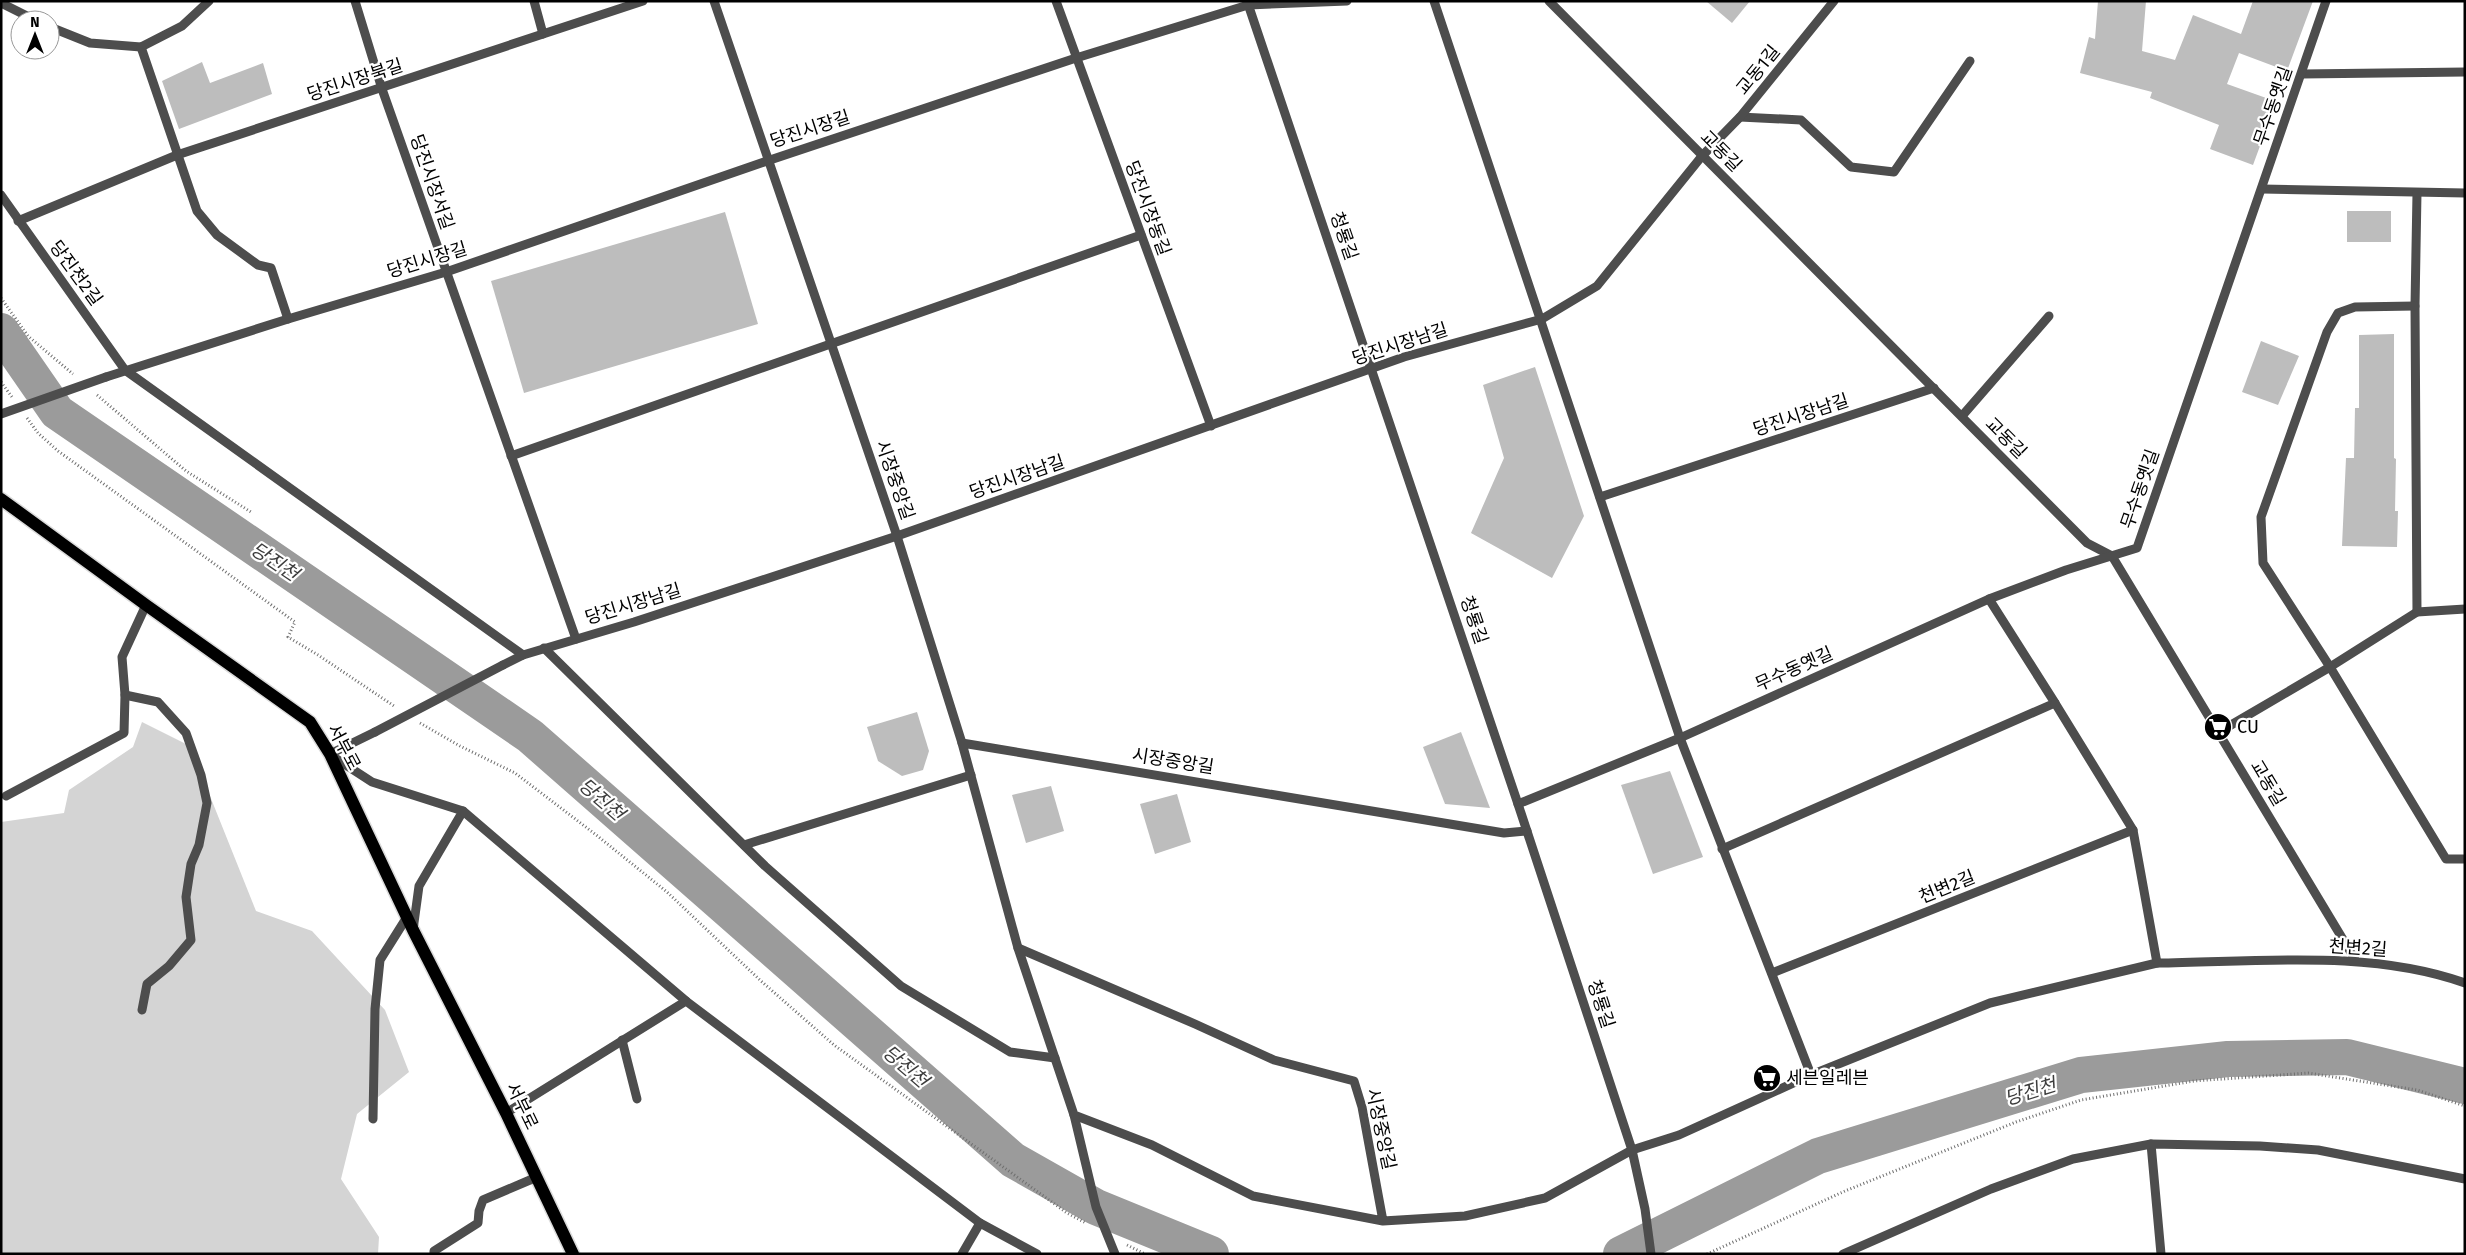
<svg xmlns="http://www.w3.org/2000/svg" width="2466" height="1255" viewBox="0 0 2466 1255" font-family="'Fira Sans','Noto Sans KR',sans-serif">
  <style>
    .green { fill: #d4d4d4 }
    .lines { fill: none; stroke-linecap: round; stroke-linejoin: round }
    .river { stroke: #9b9b9b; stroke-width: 36 }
    .building { fill: #bdbdbd }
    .major-casing { stroke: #dbdbdb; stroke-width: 15 }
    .path { stroke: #6f6f6f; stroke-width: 3; stroke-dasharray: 1 2.5; stroke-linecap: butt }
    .minor { stroke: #4d4d4d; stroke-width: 9 }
    .major { stroke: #000; stroke-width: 12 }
    .minor-bridge { stroke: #4d4d4d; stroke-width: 9 }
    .labels { text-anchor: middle; stroke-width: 4.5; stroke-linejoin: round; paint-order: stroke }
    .street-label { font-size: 18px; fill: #000; stroke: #fff }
    .poi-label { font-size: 18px; fill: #000; stroke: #fff; text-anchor: start }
    .water-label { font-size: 19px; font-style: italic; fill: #3c3c3c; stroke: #fff }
  </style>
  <rect width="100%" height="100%" fill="#fff"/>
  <path class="green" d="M 142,722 L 190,746 L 256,911 L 312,931 L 385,1010 L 409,1072 L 357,1114 L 341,1179 L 379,1237 L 378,1254 L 1,1254 L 1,822 L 64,813 L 69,790 L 133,747 Z"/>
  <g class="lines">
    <g class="river">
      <path d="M 1,331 L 57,412 L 530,736 L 1013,1160 L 1096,1207 L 1211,1254"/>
      <path d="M 1621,1254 L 1818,1156 L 2081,1075 L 2228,1059 L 2347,1057 L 2465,1086"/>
    </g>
  </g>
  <g class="building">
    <path d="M 1706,1 L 1750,1 L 1732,23 Z"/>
    <path d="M 2098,1 L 2146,1 L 2142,51 L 2175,60 L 2193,15 L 2241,34 L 2253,1 L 2313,1 L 2287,71 L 2239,53 L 2227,84 L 2269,99 L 2274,108 L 2253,165 L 2210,149 L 2219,125 L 2150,98 L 2152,92 L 2080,73 L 2089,37 L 2095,39 Z"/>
    <path d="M 202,62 L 210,83 L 263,63 L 272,94 L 179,129 L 162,81 Z"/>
    <rect x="2347" y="211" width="44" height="31"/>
    <path d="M 725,212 L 758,324 L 524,393 L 491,281 Z"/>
    <path d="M 2394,334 L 2394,458 L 2396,459 L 2395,511 L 2398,511 L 2397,547 L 2342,546 L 2346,458 L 2354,458 L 2355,408 L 2359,408 L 2359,335 Z"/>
    <path d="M 2261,341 L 2299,356 L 2278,405 L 2242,392 Z"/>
    <path d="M 1535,367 L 1584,516 L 1552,578 L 1471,533 L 1504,458 L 1483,385 Z"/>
    <path d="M 917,712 L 929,751 L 923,770 L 902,776 L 878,761 L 867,727 Z"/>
    <path d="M 1461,732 L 1490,808 L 1445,804 L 1423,747 Z"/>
    <path d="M 1670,771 L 1703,857 L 1653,874 L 1621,785 Z"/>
    <path d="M 1051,786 L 1064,831 L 1026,843 L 1012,795 Z"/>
    <path d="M 1177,794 L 1191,842 L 1155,854 L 1140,804 Z"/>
  </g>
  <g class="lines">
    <defs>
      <path id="major" d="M 1,499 L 146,605 L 310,722 L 330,754 L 413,930 L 506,1113 L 573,1254"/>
    </defs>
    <use href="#major" class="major-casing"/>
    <g class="path">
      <path d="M 1,298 L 28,336 L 73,374"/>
      <path d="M 1,382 L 12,397"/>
      <path d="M 97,395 L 186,471 L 251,512"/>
      <path d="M 27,418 L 38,433 L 58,451 L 295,622 L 288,637 L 318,655 L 394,706"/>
      <path d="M 420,723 L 460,746 L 515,773 L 595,834 L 667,892 L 761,981 L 834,1045 L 1067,1213 L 1086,1223"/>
      <path d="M 1127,1245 L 1145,1254"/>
      <path d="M 1707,1254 L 1845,1191 L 2016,1122 L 2081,1100 L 2194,1081 L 2308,1073 L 2417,1090 L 2465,1106"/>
    </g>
    <g class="minor">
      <path d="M 355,1 L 382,89 L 576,639"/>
      <path d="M 534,1 L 543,34"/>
      <path d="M 714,1 L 897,536 L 962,743"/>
      <path d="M 1056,1 L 1211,426"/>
      <path d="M 1247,1 L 1518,804 L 1632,1150 L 1645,1209 L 1651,1254"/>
      <path d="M 1434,1 L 1680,738 L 1811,1075"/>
      <path d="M 1549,1 L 2087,543 L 2112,556 L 2356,961"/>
      <path d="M 1,3 L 35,20"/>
      <path d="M 50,27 L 90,43 L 141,47 L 182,26 L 209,1"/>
      <path d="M 141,47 L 197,211 L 217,235 L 258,265 L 271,268 L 288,319"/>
      <path d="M 2302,74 L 2465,72"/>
      <path d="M 1740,117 L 1801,120 L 1851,167 L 1894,172 L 1970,61"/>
      <path d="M 2262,189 L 2465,193"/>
      <path d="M 1,195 L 125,370 L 523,655"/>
      <path d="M 18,221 L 177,155 L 643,1"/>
      <path d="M 106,377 L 288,319 L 446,272 L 770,160 L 1076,58 L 1248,5 L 1347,1"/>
      <path d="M 1962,416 L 2049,316"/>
      <path d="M 511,456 L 1141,235"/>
      <path d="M 1600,497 L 1934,388"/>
      <path d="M 2465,609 L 2417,612 L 2330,667 L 2446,859 L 2465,859"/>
      <path d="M 2417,612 L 2415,306 L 2417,193"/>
      <path d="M 544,648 L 765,866 L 901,986 L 1010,1052 L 1055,1058"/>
      <path d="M 503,665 L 523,655 L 634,622 L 897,536 L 1404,357 L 1542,319 L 1597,286 L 1702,156 L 1740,117 L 1834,1"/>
      <path d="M 125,695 L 158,702 L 186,733 L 201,775 L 207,803 L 199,845 L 191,864 L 186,897 L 191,940 L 169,966 L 147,984 L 142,1010"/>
      <path d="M 2219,732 L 2330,667 L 2263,563 L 2261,517 L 2327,332 L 2338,313 L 2355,307 L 2415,306"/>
      <path d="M 330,754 L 375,732"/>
      <path d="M 332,756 L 372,782 L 463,811 L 419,886 L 413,930"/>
      <path d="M 6,796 L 124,733 L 125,695 L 122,657 L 146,605"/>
      <path d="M 1518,804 L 1680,738 L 1989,599 L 2066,570 L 2137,548 L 2326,1"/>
      <path d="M 463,811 L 686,1001"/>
      <path d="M 744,845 L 971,775"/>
      <path d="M 1722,849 L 2055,703 L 1989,599"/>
      <path d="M 1018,948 L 962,743 L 1504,833 L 1527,831"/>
      <path d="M 2157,963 C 2257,962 2370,949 2465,983"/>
      <path d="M 1772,973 L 2133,830 L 2055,703"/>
      <path d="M 622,1040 L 637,1099"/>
      <path d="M 506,1113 L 686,1001 L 980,1223 L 962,1254"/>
      <path d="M 373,1119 L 375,1009 L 380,960 L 407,917"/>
      <path d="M 2151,1144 L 2161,1254"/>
      <path d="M 1383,1221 L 1362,1107 L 1354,1081 L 1274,1060 L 1195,1024 L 1018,948 L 1074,1115 L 1152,1145 L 1253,1196 L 1383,1221 L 1465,1216 L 1545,1198 L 1632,1150 L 1679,1135 L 1811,1075 L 1990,1003 L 2157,963 L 2133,830"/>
      <path d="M 980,1223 L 1037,1254"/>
      <path d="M 434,1254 L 434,1251 L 478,1223 L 479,1211 L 483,1200 L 537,1177"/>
      <path d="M 1843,1254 L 1991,1189 L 2073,1159 L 2151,1144 L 2260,1146 L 2318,1150 L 2465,1179"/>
    </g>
    <use href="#major" class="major"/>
    <g class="minor-bridge">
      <path d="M 1,414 L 106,377"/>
      <path d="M 375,732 L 503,665"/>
      <path d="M 1074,1115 L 1096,1207 L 1115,1254"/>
    </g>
  </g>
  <defs>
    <symbol id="supermarket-disc" viewBox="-11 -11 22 22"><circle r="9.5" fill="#000" stroke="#fff"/><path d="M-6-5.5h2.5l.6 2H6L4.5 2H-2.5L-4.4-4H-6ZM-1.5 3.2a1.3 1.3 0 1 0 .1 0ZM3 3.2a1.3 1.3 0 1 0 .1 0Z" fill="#fff"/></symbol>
  </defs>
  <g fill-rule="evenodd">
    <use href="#supermarket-disc" x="2202" y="711" width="32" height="32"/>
    <use href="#supermarket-disc" x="1751" y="1062" width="32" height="32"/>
  </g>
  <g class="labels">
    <g class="street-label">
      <text transform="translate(1758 70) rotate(-51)" y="6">교동1길</text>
      <text transform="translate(355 80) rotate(-18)" y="6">당진시장북길</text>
      <text transform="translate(2273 106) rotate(-71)" y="6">무수동옛길</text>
      <text transform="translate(810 129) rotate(-18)" y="6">당진시장길</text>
      <text transform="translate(1721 151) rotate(45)" y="6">교동길</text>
      <text transform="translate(432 182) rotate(71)" y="6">당진시장서길</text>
      <text transform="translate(1148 208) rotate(70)" y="6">당진시장동길</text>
      <text transform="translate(1344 236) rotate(71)" y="6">청룡길</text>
      <text transform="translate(427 260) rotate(-17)" y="6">당진시장길</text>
      <text transform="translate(76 273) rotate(54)" y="6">당진천2길</text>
      <text transform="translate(1400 344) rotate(-18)" y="6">당진시장남길</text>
      <text transform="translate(1801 415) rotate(-18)" y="6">당진시장남길</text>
      <text transform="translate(2006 438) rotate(45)" y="6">교동길</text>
      <text transform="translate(1017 477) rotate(-19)" y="6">당진시장남길</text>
      <text transform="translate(895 480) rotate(71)" y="6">시장중앙길</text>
      <text transform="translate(2140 489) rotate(-71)" y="6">무수동옛길</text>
      <text transform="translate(633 604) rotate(-17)" y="6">당진시장남길</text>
      <text transform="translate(1474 620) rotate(71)" y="6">청룡길</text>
      <text transform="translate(1794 669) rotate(-24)" y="6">무수동옛길</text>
      <text transform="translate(344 747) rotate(62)" y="6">서부로</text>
      <text transform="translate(1173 761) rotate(9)" y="6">시장중앙길</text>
      <text transform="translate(2268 783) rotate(59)" y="6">교동길</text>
      <text transform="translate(1947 887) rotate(-22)" y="6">천변2길</text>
      <text transform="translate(2358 948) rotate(4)" y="6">천변2길</text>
      <text transform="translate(1601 1004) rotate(72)" y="6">청룡길</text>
      <text transform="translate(522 1106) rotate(64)" y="6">서부로</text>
      <text transform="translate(1381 1129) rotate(78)" y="6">시장중앙길</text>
    </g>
    <g class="poi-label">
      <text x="2237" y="733">CU</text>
      <text x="1786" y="1084">세븐일레븐</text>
    </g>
    <g class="water-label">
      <text transform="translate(275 561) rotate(34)" y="7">당진천</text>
      <text transform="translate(602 799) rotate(41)" y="7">당진천</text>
      <text transform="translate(906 1066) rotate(41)" y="7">당진천</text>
      <text transform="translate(2030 1091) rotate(-17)" y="7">당진천</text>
    </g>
  </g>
  <rect width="2466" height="1255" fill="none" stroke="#000000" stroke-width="5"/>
  <g transform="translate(35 35)"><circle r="24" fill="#ffffff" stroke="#999999"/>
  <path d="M0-4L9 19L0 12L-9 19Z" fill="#000000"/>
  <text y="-8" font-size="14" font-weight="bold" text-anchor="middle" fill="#000000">N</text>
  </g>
</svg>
